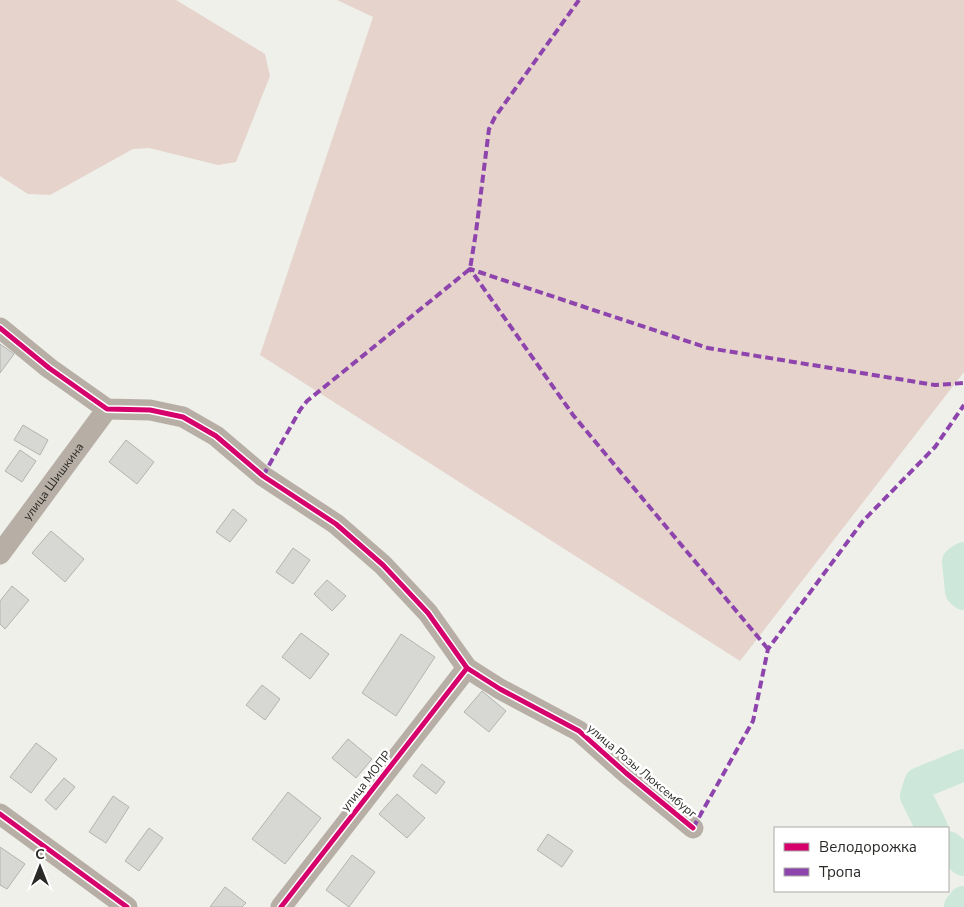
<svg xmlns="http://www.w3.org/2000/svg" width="964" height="907" viewBox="0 0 964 907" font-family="'Nunito Sans',sans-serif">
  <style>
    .green { fill: #e5d3cc }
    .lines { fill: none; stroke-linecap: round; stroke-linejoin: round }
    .river { stroke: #cde8da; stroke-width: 32 }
    .building { fill: #d7d8d4; stroke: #b2b4b0 }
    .minor { stroke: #b7afa6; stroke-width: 21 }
    .quiet { stroke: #8e44ad; stroke-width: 4; stroke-dasharray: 8 4; stroke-linecap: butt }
    .cycleway-casing { stroke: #fff; stroke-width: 8 }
    .cycleway { stroke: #d6006c; stroke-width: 5 }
    .labels { text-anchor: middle; stroke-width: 5; stroke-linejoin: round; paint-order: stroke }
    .street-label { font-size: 12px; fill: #2b2a26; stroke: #fff }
  </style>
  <rect width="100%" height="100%" fill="#f0f0eb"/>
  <g class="green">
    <path d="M 0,0 L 176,0 L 265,54 L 270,76 L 236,162 L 218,165 L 149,148 L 133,149 L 50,195 L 28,194 L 0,176 Z"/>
    <path d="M 337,0 L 964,0 L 964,372 L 740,661 L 260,355 L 373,17 Z"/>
  </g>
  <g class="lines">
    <g class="river">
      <path d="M 964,558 L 958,562 L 961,591 L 964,594"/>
      <path d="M 932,828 L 916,796 L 920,783 L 964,765"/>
      <path d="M 948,847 L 964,860"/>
      <path d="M 960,907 L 964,902"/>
    </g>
  </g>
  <g class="building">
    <path d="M 0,344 L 14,354 L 0,373 Z"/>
    <path d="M 23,425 L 48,440 L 40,455 L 14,440 Z"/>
    <path d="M 126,440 L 154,462 L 137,484 L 109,462 Z"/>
    <path d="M 20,450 L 36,461 L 22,482 L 5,471 Z"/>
    <path d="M 233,509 L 247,520 L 230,542 L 216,532 Z"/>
    <path d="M 51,531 L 84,559 L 65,582 L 32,553 Z"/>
    <path d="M 293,548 L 310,560 L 293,584 L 276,572 Z"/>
    <path d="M 327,580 L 346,596 L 332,611 L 314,594 Z"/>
    <path d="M 12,586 L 29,600 L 5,629 L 0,624 L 0,601 Z"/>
    <path d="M 301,633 L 329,654 L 310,679 L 282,657 Z"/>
    <path d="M 401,634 L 435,657 L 396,716 L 362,693 Z"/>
    <path d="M 262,685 L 280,699 L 265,720 L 246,705 Z"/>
    <path d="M 482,691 L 506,711 L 489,732 L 464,712 Z"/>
    <path d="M 348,739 L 372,759 L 356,778 L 332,758 Z"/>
    <path d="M 36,743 L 57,759 L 31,793 L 10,777 Z"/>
    <path d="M 422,764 L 445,782 L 436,794 L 413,776 Z"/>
    <path d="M 64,778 L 75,787 L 56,810 L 45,800 Z"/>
    <path d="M 288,792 L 321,818 L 285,864 L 252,839 Z"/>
    <path d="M 397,794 L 425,818 L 407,838 L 379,814 Z"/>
    <path d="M 113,796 L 129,807 L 106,843 L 89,832 Z"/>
    <path d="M 149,828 L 163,838 L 139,871 L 125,861 Z"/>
    <path d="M 548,834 L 573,851 L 562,867 L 537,850 Z"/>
    <path d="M 0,847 L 25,864 L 7,889 L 0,885 Z"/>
    <path d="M 352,855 L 375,872 L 349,907 L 326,890 Z"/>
    <path d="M 225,887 L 246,903 L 242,907 L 210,907 Z"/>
  </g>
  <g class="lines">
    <g class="minor">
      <path d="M 0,328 L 49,368 L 107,409 L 150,410 L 183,417 L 216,436 L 263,476 L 336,524 L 383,565 L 428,613 L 467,668 L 500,689 L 579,731 L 626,773 L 693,828"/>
      <path id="s1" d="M 0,554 L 107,409"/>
      <path d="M 0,814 L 127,907"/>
      <path d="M 281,907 L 467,668"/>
    </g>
    <g class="quiet">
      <path d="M 263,476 L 300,410 L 307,401 L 470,269 L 476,232 L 489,129 L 495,117 L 579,0"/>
      <path d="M 768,649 L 573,415 L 470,269 L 708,348 L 935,385 L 964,383"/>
      <path d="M 693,828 L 753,721 L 768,649 L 863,521 L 935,447 L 964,405"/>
    </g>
    <defs>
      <g id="cycleway">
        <path d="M 0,328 L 49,368 L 107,409 L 150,410 L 183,417 L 216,436 L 263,476 L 336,524 L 383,565 L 428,613 L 467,668 L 500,689 L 579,731 L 626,773 L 693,828"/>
        <path d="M 0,814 L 127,907"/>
        <path d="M 281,907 L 467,668"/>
      </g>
    </defs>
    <use href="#cycleway" class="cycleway-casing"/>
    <use href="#cycleway" class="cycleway"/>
  </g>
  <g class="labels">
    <g class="street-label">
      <text dy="4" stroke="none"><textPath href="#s1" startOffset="90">улица Шишкина</textPath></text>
      <text transform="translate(642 771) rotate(40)" y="4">улица Розы Люксембург</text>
      <text transform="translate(366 781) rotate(-52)" y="4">улица МОПР</text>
    </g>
  </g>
  <rect x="774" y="827" width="175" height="65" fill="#ffffff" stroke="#aaaaa8"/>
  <rect x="784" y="843" width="25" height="8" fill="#d6006c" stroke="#aaaaa8"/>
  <text x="819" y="852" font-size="15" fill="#2b2a26">Велодорожка</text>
  <rect x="784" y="868" width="25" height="8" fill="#8e44ad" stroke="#aaaaa8"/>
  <text x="819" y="877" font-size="15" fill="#2b2a26">Тропа</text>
  <g transform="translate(40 867)" stroke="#ffffff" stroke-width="4" paint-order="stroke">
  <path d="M0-4L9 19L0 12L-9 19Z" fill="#2b2a26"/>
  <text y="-8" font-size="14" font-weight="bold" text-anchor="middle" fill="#2b2a26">С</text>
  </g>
</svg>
